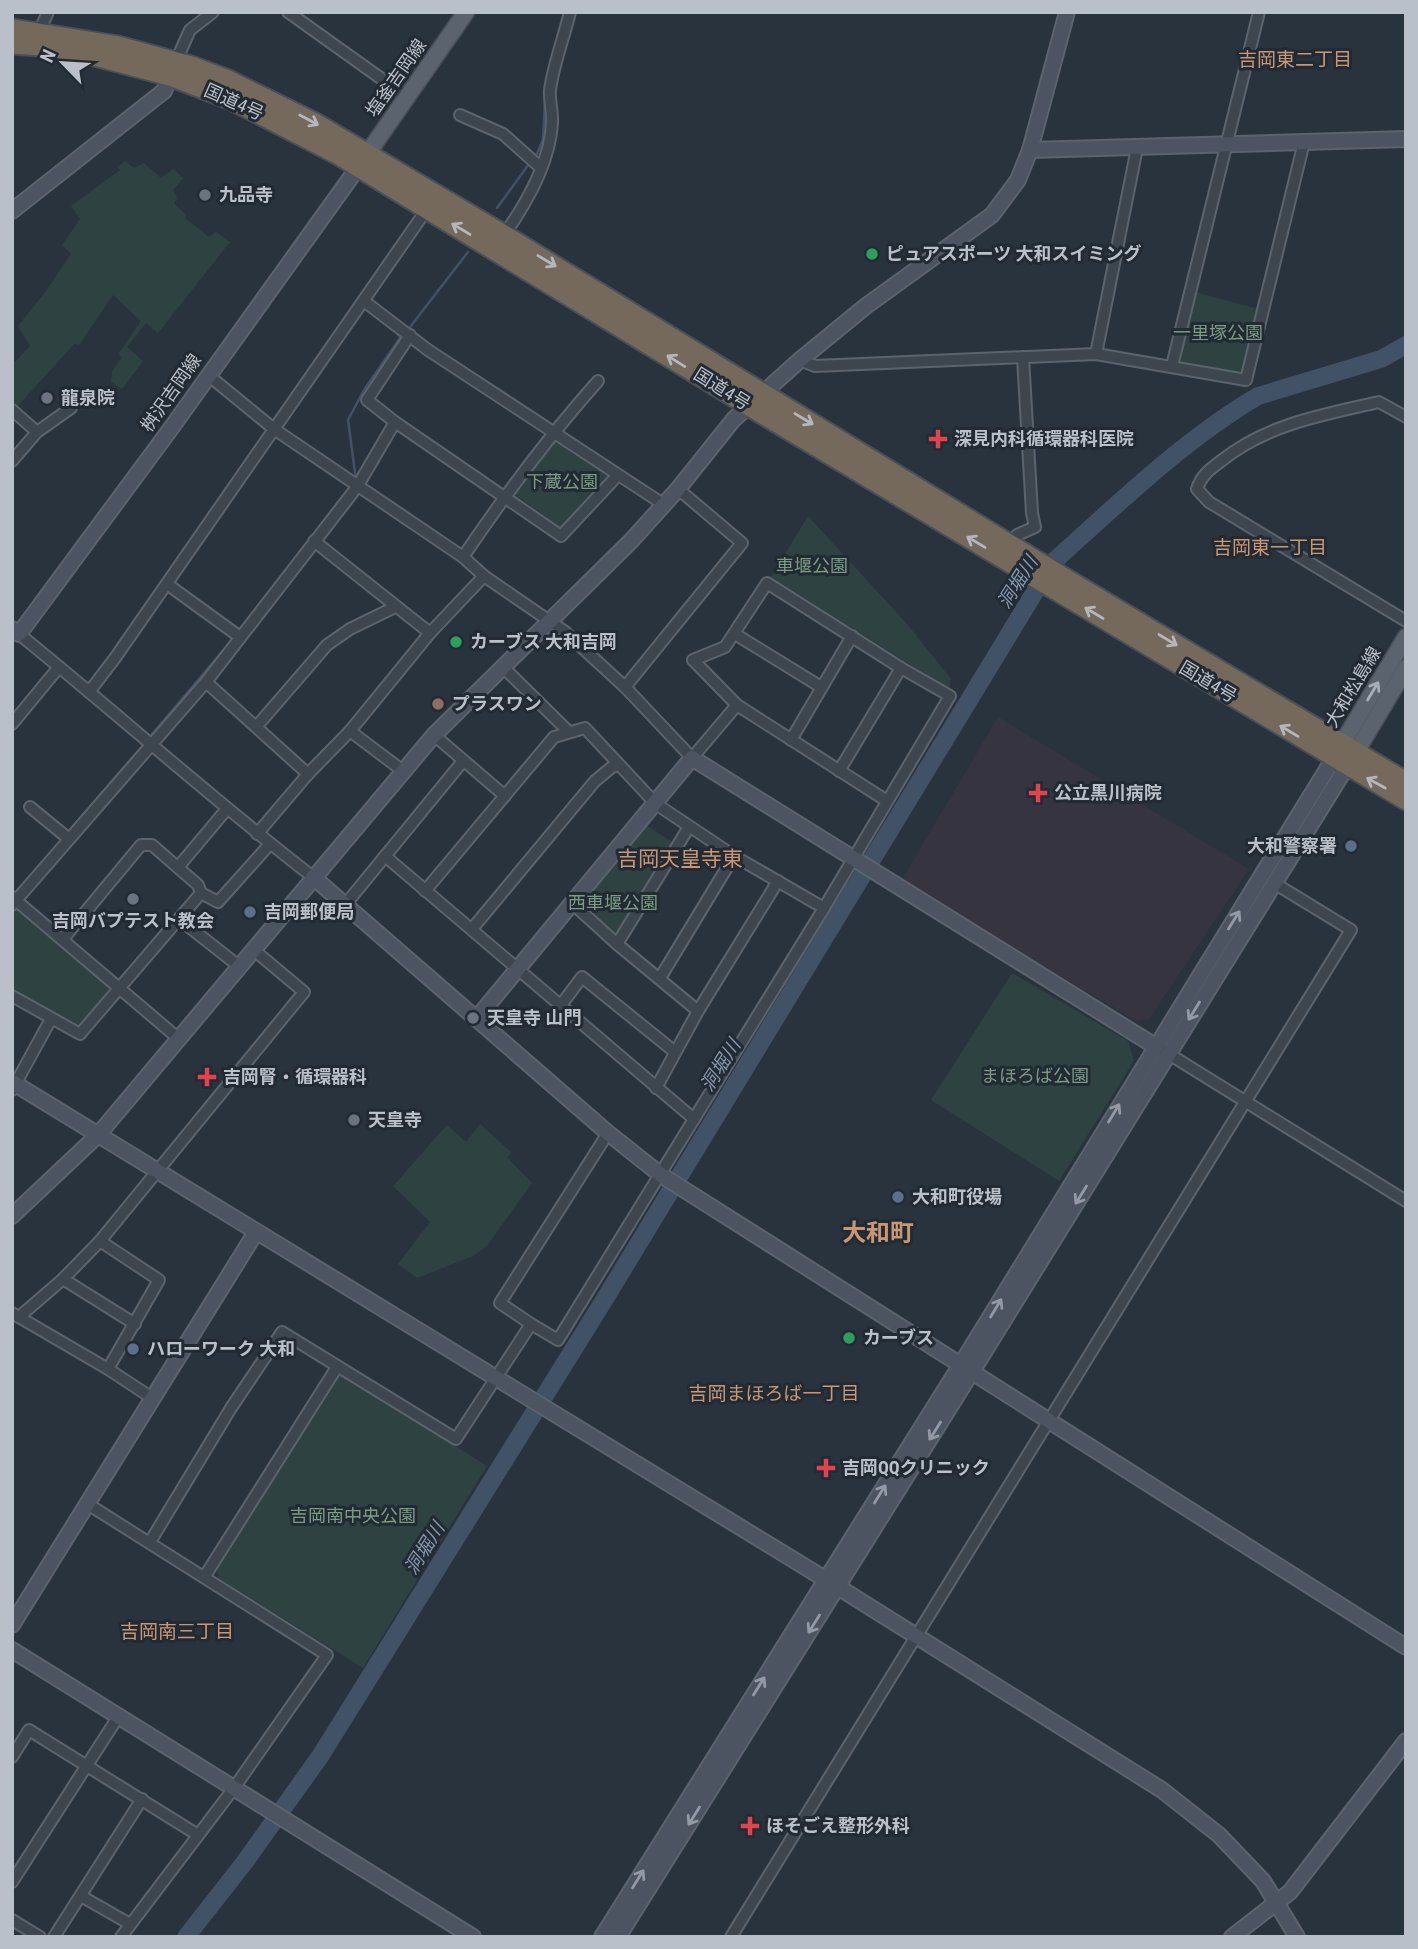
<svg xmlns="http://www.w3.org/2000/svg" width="1418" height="1949" viewBox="0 0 1418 1949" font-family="'Roboto Condensed','Noto Sans JP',sans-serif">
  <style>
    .medical { fill: #363440 }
    .green { fill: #2e4242 }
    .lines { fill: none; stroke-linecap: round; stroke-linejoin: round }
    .stream { stroke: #415166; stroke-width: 2.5 }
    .river { stroke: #415166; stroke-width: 18 }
    .street-casing { stroke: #5b636c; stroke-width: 14 }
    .secondary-casing { stroke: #5b636c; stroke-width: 18 }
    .primary-casing { stroke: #474e58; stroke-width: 19 }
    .highway-casing { stroke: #485059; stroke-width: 23 }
    .street { stroke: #3d454f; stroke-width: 10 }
    .secondary { stroke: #4c5461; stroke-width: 14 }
    .primary { stroke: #5b646e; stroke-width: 16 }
    .highway { stroke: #74695b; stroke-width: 19 }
    .oneway { stroke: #b3b7be }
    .oneway2 { stroke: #a7aeb7 }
    .oneway3 { stroke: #949aa5 }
    .worship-dot { fill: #6b7280; stroke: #222a34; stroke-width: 2.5 }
    .leisure-dot { fill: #2e9e5b; stroke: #222a34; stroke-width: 2.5 }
    .health-dot { fill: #e0444e; stroke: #222a34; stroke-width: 2.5 }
    .education-dot { fill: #8d6e63; stroke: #222a34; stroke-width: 2.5 }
    .service-dot { fill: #5c6f8a; stroke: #222a34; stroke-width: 2.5 }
    .labels { text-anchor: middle; stroke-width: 6; stroke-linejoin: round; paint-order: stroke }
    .street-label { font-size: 18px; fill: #bac0c9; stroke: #222a34 }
    .poi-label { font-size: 18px; font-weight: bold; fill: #bac0c9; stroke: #222a34; text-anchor: start }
    .park-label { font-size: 18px; fill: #7b9c82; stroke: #222a34 }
    .neighbourhood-label { font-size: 19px; fill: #c99774; stroke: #222a34 }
    .water-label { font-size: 19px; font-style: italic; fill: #8597ad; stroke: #222a34 }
    .quarter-label { font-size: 21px; fill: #c99774; stroke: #222a34 }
    .district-label { font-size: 24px; font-weight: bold; fill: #c99774; stroke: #222a34 }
  </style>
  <rect width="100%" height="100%" fill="#29333e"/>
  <path class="medical" d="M 998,717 L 1249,869 L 1149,1019 L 1136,1021 L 901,881 Z"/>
  <g class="green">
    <path d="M 125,161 L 134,168 L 144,163 L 161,178 L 173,169 L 183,178 L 173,190 L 177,198 L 174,203 L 186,215 L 185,218 L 209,237 L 216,232 L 230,242 L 158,333 L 146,323 L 127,347 L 143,361 L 122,389 L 111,382 L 112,372 L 121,358 L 119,353 L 141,321 L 113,295 L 79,345 L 74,344 L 16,408 L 12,405 L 12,365 L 30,346 L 18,326 L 46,291 L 71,254 L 62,245 L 80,219 L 71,206 L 120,170 L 117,167 Z"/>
    <path d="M 1195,292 L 1258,309 L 1241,371 L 1236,373 L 1182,363 L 1178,356 Z"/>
    <path d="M 554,436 L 612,476 L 562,529 L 513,493 Z"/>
    <path d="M 808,516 L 907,624 L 951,679 L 949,689 L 771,577 Z"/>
    <path d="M 647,826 L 674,843 L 621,932 L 614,934 L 585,910 L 584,903 Z"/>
    <path d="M 15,904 L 112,986 L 112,993 L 79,1030 L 12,992 L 12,907 Z"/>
    <path d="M 1012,973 L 1128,1041 L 1134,1061 L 1059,1181 L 931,1100 Z"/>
    <path d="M 480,1124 L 511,1152 L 508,1158 L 532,1183 L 487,1246 L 473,1256 L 417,1278 L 398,1264 L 430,1222 L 393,1186 L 447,1125 L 466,1142 Z"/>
    <path d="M 343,1375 L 487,1466 L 363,1668 L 218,1578 L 217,1569 L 336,1377 Z"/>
  </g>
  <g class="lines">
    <g class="stream">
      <path d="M 537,154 L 543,139 L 545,101"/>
      <path d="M 497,208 L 529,164"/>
      <path d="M 407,331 L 468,252"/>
      <path d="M 356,480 L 348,420 L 364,390 L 402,335"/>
      <path d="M 238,632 L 339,502"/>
      <path d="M 148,739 L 232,640"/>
      <path d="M 75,824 L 144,744"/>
    </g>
    <path class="river" d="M 186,1937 L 244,1863 L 321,1755 L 603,1302 L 1053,562 C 1118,504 1182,441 1258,396 L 1381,359 L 1406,345"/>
    <defs>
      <g id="street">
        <path d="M 288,12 L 407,97"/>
        <path d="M 39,32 L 48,12"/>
        <path d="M 176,61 L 190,30 L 213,12"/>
        <path d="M 460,115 L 503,134 L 541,168"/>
        <path d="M 504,235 C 526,204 550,162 552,123 C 553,112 549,101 550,90 C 553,66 564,37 570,12"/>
        <path d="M 364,301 L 428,350 L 663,504"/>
        <path d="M 410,335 L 367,400 L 395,422 L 561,536 L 618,475"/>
        <path d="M 1096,354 L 1137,148"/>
        <path d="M 800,360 L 815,366 L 1096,354 L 1246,380 L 1304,142"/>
        <path d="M 1172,366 L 1259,12"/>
        <path d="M 208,375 L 274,429 L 463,557 L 484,576 L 564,631 L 625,687 L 692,758 L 737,705"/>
        <path d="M 12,410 L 37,432"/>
        <path d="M 1406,417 L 1379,402 C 1323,415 1267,424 1221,461 C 1210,469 1201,476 1197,489 L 1209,502 L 1406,621"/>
        <path d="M 12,461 L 37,432 L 71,408"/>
        <path d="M 314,541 L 430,633"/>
        <path d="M 1011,545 L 1017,535 L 1035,527 L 1032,513 L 1023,357"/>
        <path d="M 463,557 C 505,495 548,437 598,381"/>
        <path d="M 167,584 L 240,637"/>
        <path d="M 19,634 C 118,714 212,799 313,877"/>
        <path d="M 735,634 L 821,687"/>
        <path d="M 504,668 L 569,732"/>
        <path d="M 206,682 L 308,774"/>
        <path d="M 625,687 L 742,543 L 678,489"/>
        <path d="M 89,692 L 115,658 L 427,209"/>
        <path d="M 12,724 L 59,667"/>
        <path d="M 257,726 L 327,645 L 350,629 L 395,607"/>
        <path d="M 350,731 L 403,771"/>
        <path d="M 434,735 L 505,796"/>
        <path d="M 791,740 L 852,636"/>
        <path d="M 839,771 L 901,668"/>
        <path d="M 30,807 L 69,839"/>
        <path d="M 257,834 L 308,774 L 350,731 L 430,633 L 484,576"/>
        <path d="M 385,856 L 694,1119"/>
        <path d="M 179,866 L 226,810"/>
        <path d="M 425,891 L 554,737 L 585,728 L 656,804 L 734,856 L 824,908"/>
        <path d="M 201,893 L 218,902 L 270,844"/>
        <path d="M 12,897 L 179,1039"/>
        <path d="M 573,904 L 617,944 L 698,1011"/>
        <path d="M 12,905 L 206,682 L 357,487 L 395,422"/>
        <path d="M 345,905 L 463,761"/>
        <path d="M 179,919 L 240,967"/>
        <path d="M 472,929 L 595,781 L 612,767 L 619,765"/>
        <path d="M 617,944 L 689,827"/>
        <path d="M 660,978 L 734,856"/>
        <path d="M 12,996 L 80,1034 L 201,893 L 198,885 L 152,845 L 141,845 L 63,939"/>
        <path d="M 561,1005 L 582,977 L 675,1052"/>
        <path d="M 1164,1051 L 1406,1201"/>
        <path d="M 656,1088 L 698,1011 L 778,881"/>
        <path d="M 12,1090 L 51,1019"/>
        <path d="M 100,1241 L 159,1280 L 108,1369"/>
        <path d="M 63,1279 L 135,1324"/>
        <path d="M 12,1313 L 108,1369 L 152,1398"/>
        <path d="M 19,1317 L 63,1279 L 100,1241 L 304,992 L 254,950"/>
        <path d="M 531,1324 L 558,1340 L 824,908 L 950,696 L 901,668 L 767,583 L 725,647 L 693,660 L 737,705 L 887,801"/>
        <path d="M 86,1503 L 327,1655 L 234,1788 L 121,1937"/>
        <path d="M 150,1542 L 231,1408 L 282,1332 L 456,1439 L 531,1324 L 500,1303 L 608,1133"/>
        <path d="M 205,1576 L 337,1367"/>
        <path d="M 12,1757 L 29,1730 L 198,1835"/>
        <path d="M 12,1882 L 118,1717"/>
        <path d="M 81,1896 L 130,1924"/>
        <path d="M 12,1920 L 40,1937"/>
        <path d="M 54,1937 L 142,1799"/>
        <path d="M 731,1937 L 1351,930 L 1274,883"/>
      </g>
      <g id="secondary">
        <path d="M 1030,150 L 1406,139"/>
        <path d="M 12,211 L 164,91 L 173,69"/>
        <path d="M 12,629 L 19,634 L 172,427 L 359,166"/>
        <path d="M 313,877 L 608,1133 L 661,1175 L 1406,1647"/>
        <path d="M 477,1018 L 692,758 L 1155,1046"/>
        <path d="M 12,1082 L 838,1587 L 1162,1790 L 1219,1835 L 1263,1881 L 1297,1937"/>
        <path d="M 12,1216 L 98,1135 L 434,735 L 631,541 L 678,489 L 734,419 L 800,360 L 866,306 L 992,215 L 1018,180 L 1030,150 L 1067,12"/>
        <path d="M 12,1625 L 256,1232"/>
        <path d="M 12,1650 L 473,1937"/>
        <path d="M 602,1937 L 960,1366 L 1334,758"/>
        <path d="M 618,1937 L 971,1373 L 1347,766"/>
        <path d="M 1232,1937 L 1290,1892 L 1406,1741"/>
      </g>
      <g id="primary">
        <path d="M 361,163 L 466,12"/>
        <path d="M 1337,752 L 1406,637"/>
        <path d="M 1350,762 L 1406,668"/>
      </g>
      <g id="highway">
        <path d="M 12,29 L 118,46 L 191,66 L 228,80 L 315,123 L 504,235 L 1068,580 L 1406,782"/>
        <path d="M 12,44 L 42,46 L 91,55 L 170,76 L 232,100 L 337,154 L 749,406 L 1406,800"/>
      </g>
    </defs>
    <use href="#street" class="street-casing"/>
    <use href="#secondary" class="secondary-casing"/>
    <use href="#primary" class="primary-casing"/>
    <use href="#highway" class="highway-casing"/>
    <use href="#street" class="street"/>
    <use href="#secondary" class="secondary"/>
    <use href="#primary" class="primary"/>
    <use href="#highway" class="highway"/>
  </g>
  <defs><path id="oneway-shaft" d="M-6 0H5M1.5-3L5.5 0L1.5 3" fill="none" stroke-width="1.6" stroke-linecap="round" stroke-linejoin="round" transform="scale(1.75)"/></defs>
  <g class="oneway">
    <use href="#oneway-shaft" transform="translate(309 120) rotate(28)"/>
    <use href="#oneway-shaft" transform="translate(461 229) rotate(-149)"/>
    <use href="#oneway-shaft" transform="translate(547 261) rotate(31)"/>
    <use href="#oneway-shaft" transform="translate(676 361) rotate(-148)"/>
    <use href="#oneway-shaft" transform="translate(804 419) rotate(31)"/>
    <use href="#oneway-shaft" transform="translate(976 542) rotate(-149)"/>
    <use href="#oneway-shaft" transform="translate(1094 613) rotate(-149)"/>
    <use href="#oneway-shaft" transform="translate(1168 640) rotate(31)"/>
    <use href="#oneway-shaft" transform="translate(1289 731) rotate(-149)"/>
    <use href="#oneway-shaft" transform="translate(1376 783) rotate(-151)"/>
  </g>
  <use class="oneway2" href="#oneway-shaft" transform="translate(1373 691) rotate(-59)"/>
  <g class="oneway3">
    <use href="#oneway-shaft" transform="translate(1234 920) rotate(-58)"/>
    <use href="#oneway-shaft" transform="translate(1194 1011) rotate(122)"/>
    <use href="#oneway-shaft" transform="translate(1114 1113) rotate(-59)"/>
    <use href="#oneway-shaft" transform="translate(1081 1195) rotate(122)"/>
    <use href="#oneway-shaft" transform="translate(996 1308) rotate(-59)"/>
    <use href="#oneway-shaft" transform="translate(935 1431) rotate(122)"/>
    <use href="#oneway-shaft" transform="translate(880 1494) rotate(-58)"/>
    <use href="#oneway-shaft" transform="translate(814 1624) rotate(122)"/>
    <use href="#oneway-shaft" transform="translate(759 1686) rotate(-58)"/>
    <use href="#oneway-shaft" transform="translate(694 1816) rotate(122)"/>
    <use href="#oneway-shaft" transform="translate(638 1879) rotate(-58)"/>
  </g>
  <g class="worship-dot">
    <circle cx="205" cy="195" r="7"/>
    <circle cx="47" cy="398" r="7"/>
    <circle cx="133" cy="899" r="7"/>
    <circle cx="473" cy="1018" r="7"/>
    <circle cx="354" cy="1120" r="7"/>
  </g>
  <g class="leisure-dot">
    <circle cx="872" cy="254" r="7"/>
    <circle cx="456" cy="642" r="7"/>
    <circle cx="849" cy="1338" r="7"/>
  </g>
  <g class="health-dot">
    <path d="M934.5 428.5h7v7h7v7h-7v7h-7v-7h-7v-7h7z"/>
    <path d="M1034.5 782.5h7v7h7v7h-7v7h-7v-7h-7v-7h7z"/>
    <path d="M203.5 1066.5h7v7h7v7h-7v7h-7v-7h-7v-7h7z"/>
    <path d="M822.5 1457.5h7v7h7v7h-7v7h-7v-7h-7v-7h7z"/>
    <path d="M746.5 1815.5h7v7h7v7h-7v7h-7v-7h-7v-7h7z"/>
  </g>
  <circle class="education-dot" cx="438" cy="704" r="7"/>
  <g class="service-dot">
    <circle cx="1351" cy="846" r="7"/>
    <circle cx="250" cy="912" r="7"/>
    <circle cx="898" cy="1197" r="7"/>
    <circle cx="133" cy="1349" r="7"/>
  </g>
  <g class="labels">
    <g class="street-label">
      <text transform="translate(396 78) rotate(-55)" y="6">塩釜吉岡線</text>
      <text transform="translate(234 102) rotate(24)" y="6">国道4号</text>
      <text transform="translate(722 389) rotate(32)" y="6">国道4号</text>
      <text transform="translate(171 393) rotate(-55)" y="6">桝沢吉岡線</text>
      <text transform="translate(1208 682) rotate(31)" y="6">国道4号</text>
      <text transform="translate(1353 687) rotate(-59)" y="6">大和松島線</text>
    </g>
    <g class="poi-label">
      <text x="219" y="201">九品寺</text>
      <text x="886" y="260">ピュアスポーツ 大和スイミング</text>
      <text x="61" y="404">龍泉院</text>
      <text x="954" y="445">深見内科循環器科医院</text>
      <text x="470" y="648">カーブス 大和吉岡</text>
      <text x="452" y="710">プラスワン</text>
      <text x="1054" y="799">公立黒川病院</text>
      <text x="1337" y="852" text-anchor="end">大和警察署</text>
      <text x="264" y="918">吉岡郵便局</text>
      <text x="133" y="927" text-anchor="middle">吉岡バプテスト教会</text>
      <text x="487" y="1024">天皇寺 山門</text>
      <text x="223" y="1083">吉岡腎・循環器科</text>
      <text x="368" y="1126">天皇寺</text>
      <text x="912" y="1203">大和町役場</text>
      <text x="863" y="1344">カーブス</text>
      <text x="147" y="1355">ハローワーク 大和</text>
      <text x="842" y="1474">吉岡QQクリニック</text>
      <text x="766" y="1832">ほそごえ整形外科</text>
    </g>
    <g class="park-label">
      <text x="1218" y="339">一里塚公園</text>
      <text x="562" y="488">下蔵公園</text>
      <text x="812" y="572">車堰公園</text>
      <text x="613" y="909">西車堰公園</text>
      <text x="1035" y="1082">まほろば公園</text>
      <text x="353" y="1522">吉岡南中央公園</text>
    </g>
    <g class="neighbourhood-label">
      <text x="1295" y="66">吉岡東二丁目</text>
      <text x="1270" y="554">吉岡東一丁目</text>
      <text x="774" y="1400">吉岡まほろば一丁目</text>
      <text x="177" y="1638">吉岡南三丁目</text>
    </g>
    <g class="water-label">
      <text transform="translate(1017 582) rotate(-58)" y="7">洞堀川</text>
      <text transform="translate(720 1065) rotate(-58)" y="7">洞堀川</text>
      <text transform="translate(424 1548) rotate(-58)" y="7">洞堀川</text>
    </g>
    <g class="quarter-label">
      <text x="680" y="866">吉岡天皇寺東</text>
    </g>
    <g class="district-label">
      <text x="878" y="1241">大和町</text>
    </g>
  </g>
  <rect width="1418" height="1949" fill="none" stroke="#bac0c9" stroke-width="28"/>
  <g transform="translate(63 63) rotate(295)" stroke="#222a34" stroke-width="5" paint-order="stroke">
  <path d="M0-5L12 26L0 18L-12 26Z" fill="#bac0c9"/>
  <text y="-10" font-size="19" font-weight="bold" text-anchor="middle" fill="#bac0c9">N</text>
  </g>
</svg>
